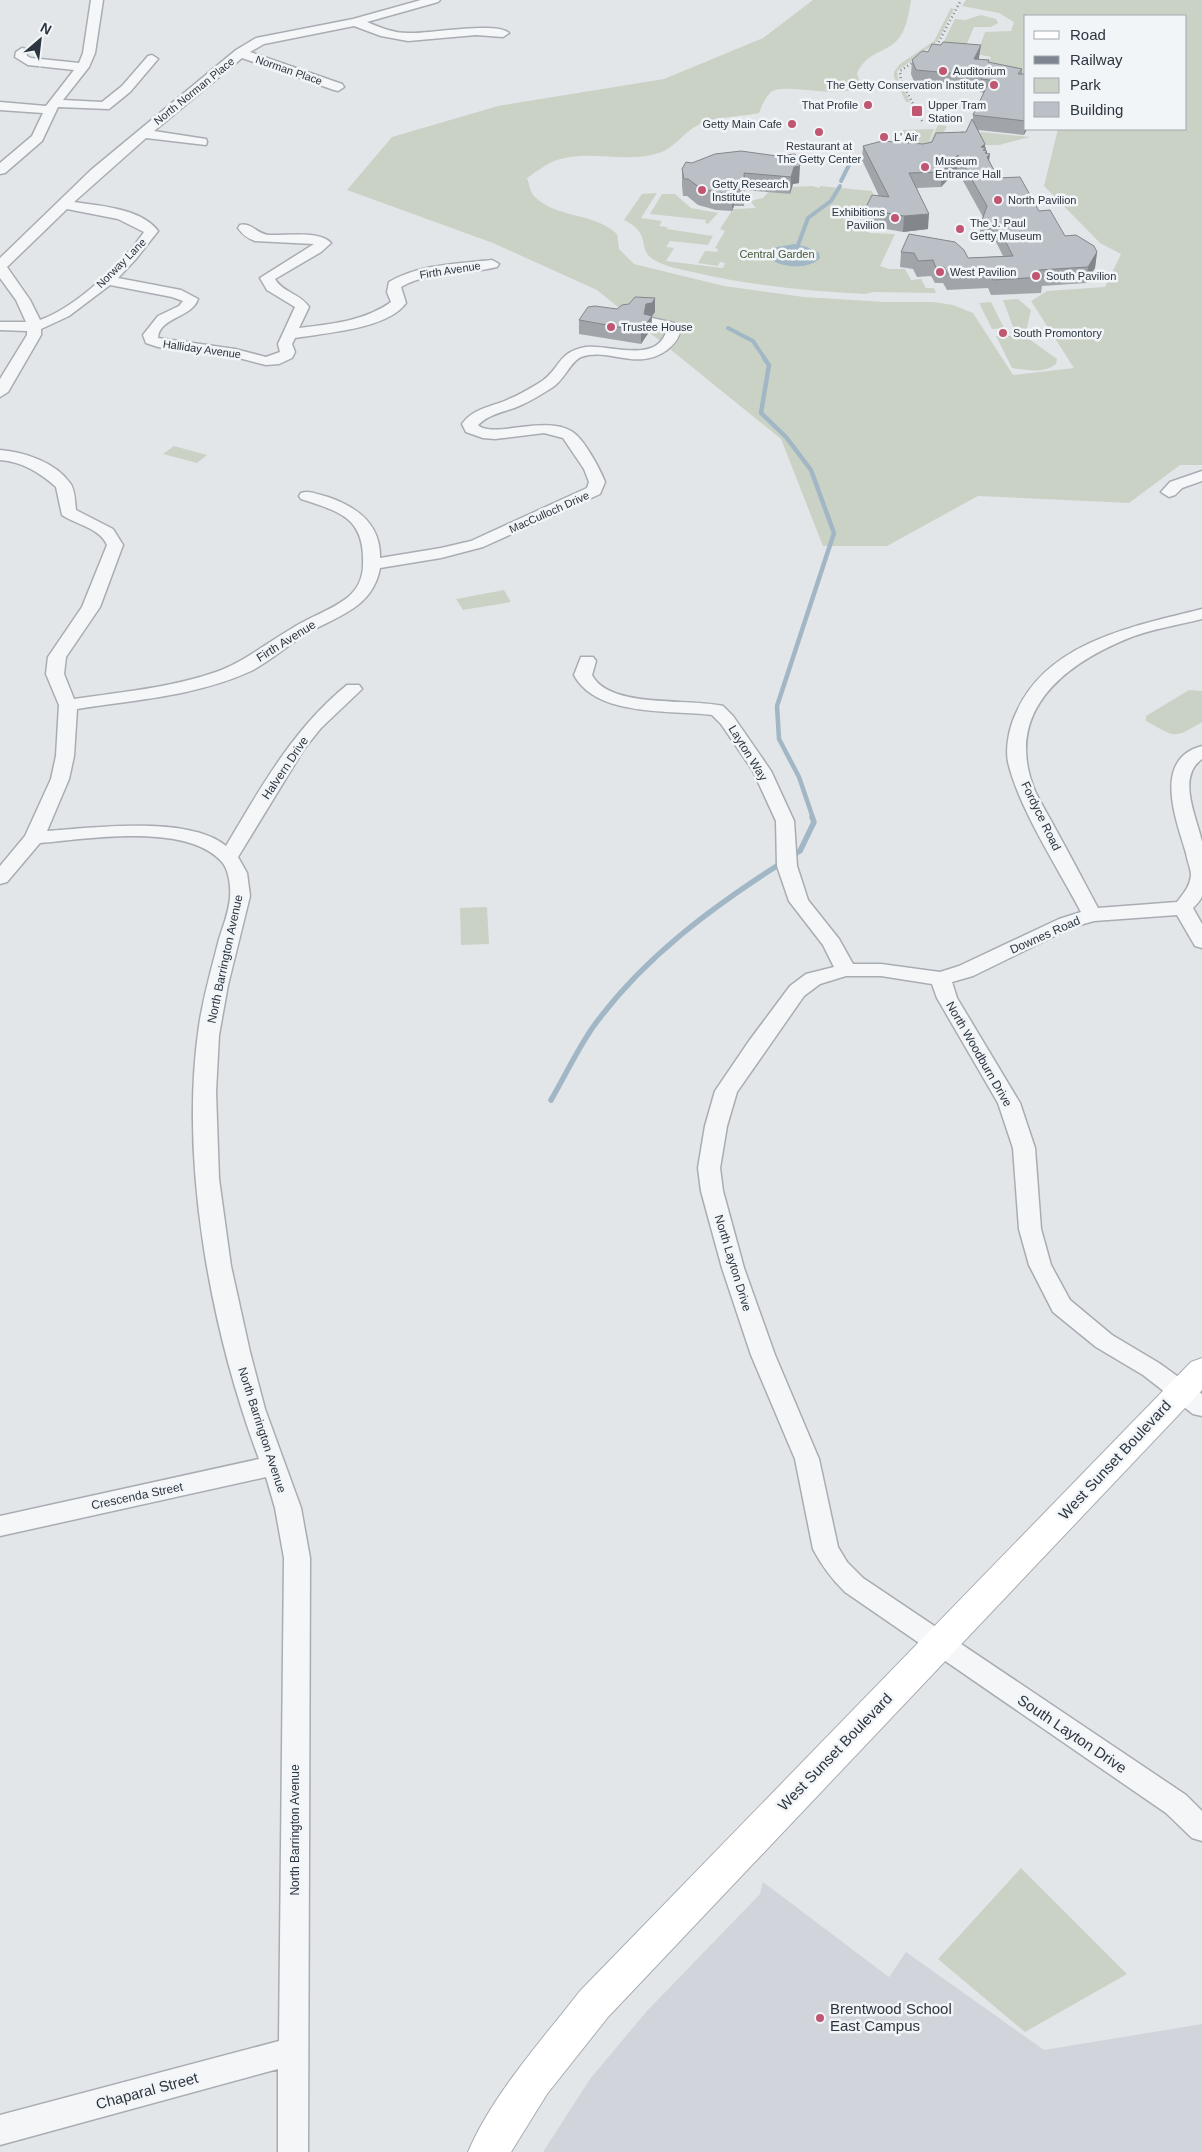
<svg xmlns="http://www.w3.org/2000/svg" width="1202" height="2152" viewBox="0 0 1202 2152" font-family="Arial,sans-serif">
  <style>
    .built { fill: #d1d5db }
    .green { fill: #cad2c5 }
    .water { fill: #a2b7c5 }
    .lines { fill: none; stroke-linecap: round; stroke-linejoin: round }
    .stream-far2 { stroke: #a2b7c5; stroke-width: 4 }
    .stream-far1 { stroke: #a2b7c5; stroke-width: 4.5 }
    .stream { stroke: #a2b7c5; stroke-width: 5.5 }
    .minor-casing { stroke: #a8adb3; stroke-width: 3 }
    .secondary-casing { stroke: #a8adb3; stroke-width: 2 }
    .minor { fill: #f5f6f8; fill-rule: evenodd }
    .secondary { fill: #fff; fill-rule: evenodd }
    .rail { stroke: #7e8791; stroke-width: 2.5; stroke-dasharray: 1 3; stroke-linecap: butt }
    .wall { fill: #a1a5aa }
    .shaded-wall { fill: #83868b }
    .building { fill: #bbc0c6; stroke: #83868b }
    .poi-dot { fill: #c05671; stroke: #f2f5f7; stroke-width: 2 }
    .labels { text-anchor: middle; stroke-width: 5; stroke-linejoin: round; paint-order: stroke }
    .far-street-label { font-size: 11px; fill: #2c3540; stroke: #f2f5f7 }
    .far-poi-label { font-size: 11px; fill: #2c3540; stroke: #f2f5f7; text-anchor: start }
    .far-park-label { font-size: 11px; fill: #445a3b; stroke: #f2f5f7 }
    .street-label { font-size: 12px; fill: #2c3540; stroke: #f2f5f7 }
    .near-street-label { font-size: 15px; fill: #2c3540; stroke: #f2f5f7 }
    .near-poi-label { font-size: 15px; fill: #2c3540; stroke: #f2f5f7; text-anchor: start }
  </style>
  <rect width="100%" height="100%" fill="#e3e6e9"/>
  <path class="built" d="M 763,1882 L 889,1977 L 906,1952 L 1044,2050 L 1202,2024 L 1202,2152 L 543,2152 L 590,2079 L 646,2012 L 760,1894 Z"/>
  <g class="green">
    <path d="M 813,0 L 911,0 C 909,12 907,28 899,38 C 887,54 869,49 857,73 L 861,87 C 837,100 785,82 771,92 C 765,98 762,105 759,113 C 741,117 720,116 703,123 C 685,129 677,147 659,153 C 626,164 590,149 557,160 C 547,163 536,172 527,178 C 529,183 530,192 534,196 C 556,219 594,212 617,234 L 619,249 L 634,264 L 724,286 L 804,297 L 885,302 L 933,302 L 953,305 L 973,313 L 1013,375 L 1074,368 L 1031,301 L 1047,291 L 1105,287 L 1121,254 L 1100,243 L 1044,186 L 1058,129 L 1186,129 L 1186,16 L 1026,16 L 1026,79 L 985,70 L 991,57 L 977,54 L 985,32 L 1011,31 L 1014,22 L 999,13 L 962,6 L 966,0 L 1202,0 L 1202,465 L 1180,465 L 1129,503 L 978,496 L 887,546 L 823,546 L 781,439 L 597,290 L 493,243 L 347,190 L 392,137 L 498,106 L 664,79 L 763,38 Z"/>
    <path d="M 951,8 L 954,9 L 937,42 L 897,71 L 898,79 L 910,102 L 906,102 L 894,77 L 894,72 L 900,64 L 934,41 Z"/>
    <path d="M 981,15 L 996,19 L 998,23 L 991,27 L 974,27 L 962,55 L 943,43 L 955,19 L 965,20 Z"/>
    <path d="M 938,125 L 947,126 L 936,148 L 913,151 L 902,130 L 934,129 L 927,148 Z"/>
    <path d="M 961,131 L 980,134 L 981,132 L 1030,137 L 999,145 L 954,146 Z"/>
    <path d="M 813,186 L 819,188 L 820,186 L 872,191 L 876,203 L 850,219 L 850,224 L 870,233 L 895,234 L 880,266 L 889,269 L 905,269 L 911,280 L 921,279 L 926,288 L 934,288 L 936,293 L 873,292 L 865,294 C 810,291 755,286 701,274 C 686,270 668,268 654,260 C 636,249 653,234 624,220 L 642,194 L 657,193 L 641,218 L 662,221 L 659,226 L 667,227 L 667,229 L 713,236 L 708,245 L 670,241 L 666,247 L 674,248 L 666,261 L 723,268 L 725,263 L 720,262 L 718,266 L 698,263 L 705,251 L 717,252 L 718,249 L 715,248 L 725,231 L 720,229 L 733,209 L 756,208 L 750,201 L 763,198 L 769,191 L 790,194 L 790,187 Z"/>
    <path d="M 662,194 L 675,194 L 691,208 L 718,213 L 708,224 L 705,223 L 706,220 L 650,214 Z"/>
    <path d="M 1018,299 L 1031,310 L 1025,336 L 1057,359 L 1056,364 C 1043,374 1027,370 1012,368 L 996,336 L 1012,336 L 1011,332 L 1015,332 L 1003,300 Z"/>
    <path d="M 991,302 L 1004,328 L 992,329 L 979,303 Z"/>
    <path d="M 174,446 L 207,455 L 197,463 L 163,454 Z"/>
    <path d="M 504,590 L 511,602 L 463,610 L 456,599 Z"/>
    <path d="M 1189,690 L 1202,691 L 1202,722 C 1172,740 1176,737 1146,721 L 1146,716 Z"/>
    <path d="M 487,907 L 489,944 L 461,945 L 460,908 Z"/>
    <path d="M 1021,1868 L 1127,1974 L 1025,2032 L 938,1959 Z"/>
  </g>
  <path class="water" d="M 794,244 L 807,247 L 819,253 L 820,258 C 808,271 776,268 766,255 L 772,248 Z"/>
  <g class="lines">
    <g class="stream-far2">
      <path d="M 841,181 L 851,161"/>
      <path d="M 798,245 L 808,218 L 831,201 L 840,186"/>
      <path d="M 728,328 L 753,341 L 765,359"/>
    </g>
    <path class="stream-far1" d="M 764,358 L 769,365 L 761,413 L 786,437 L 811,470 L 834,533 L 777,706 L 779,739 L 799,777 L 813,818"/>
    <g class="stream">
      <path d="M 790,857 L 800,851 L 814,822 L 812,817"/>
      <path d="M 551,1100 C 565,1076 577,1050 593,1027 C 643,958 712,907 783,862"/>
    </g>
    <defs>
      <g id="minor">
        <path d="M 91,0 L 103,0 L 95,53 L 89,67 L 63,100 L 102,102 L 122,86 L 148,56 L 152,55 L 158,59 L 130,92 L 109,109 L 58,107 L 42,141 L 5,173 L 0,174 L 0,163 L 32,136 L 43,113 L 0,110 L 0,102 L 46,106 L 74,70 L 28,65 L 15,57 L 16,52 L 22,48 L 26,49 L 27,56 L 31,58 L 79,63 L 83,53 Z"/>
        <path d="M 421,0 L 440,0 L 438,2 L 367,22 C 381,28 393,33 408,33 C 428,34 497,21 509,33 L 503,37 L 476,35 L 408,41 L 381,36 L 354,26 L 264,44 L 250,52 L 342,84 L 344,87 L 338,91 L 334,90 L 242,58 L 154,131 L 206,139 L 207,142 L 206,145 L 146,138 L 74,202 C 99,206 141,208 158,231 L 136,259 L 118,278 L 181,290 L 198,299 C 192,318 159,317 158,338 L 235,349 L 266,357 L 280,352 L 278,344 L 295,307 L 267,290 L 260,278 L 314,244 L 255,241 C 247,238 243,235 238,228 L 240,225 C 251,222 257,234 269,235 C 284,236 320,230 331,243 L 321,252 L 275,279 C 282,292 301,294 309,307 L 299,328 C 331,324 365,321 391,302 L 387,292 L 389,282 C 420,264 457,264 492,260 L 499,264 L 497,267 C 465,275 431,270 401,287 L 406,303 C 388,329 324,333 295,338 L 292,344 L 295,352 L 292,358 L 279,364 L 266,365 L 235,357 L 158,347 L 146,343 L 143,335 L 158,316 L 179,306 L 183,301 L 172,297 L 110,285 L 69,316 L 41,329 L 41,335 L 8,392 L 0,397 L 0,379 L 27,335 L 27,331 L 0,330 L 0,322 L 26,322 L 16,300 L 0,278 L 0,258 L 91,170 L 236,50 L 256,38 L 353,19 ZM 67,209 L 118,219 L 144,232 C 123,263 75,308 40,320 L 30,300 L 7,267 Z"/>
        <path d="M 652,318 L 674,323 L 680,332 C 678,340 673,345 667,350 C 636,372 610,347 581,357 C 571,361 564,380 553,387 C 542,394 531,401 519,406 C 505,412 489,414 478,425 C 492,439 544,415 571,431 C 583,437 600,469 605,482 L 600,494 L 483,547 L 441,558 L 380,568 C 373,606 341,615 311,631 C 290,643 272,660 251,671 C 197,696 134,700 77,709 L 74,756 L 69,779 L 47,831 C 92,828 189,815 226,846 C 261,787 293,729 347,685 L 359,685 L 362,689 L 321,728 L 304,749 L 238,857 L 247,873 L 250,896 L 228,985 L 219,1035 L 216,1092 L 219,1179 L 231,1266 L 250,1352 L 265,1409 L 301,1508 L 310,1558 L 308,2152 L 278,2152 L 278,2069 L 0,2145 L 0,2115 L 279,2041 L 284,1558 L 275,1508 L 266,1477 L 0,1536 L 0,1516 L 259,1459 C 211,1331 179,1162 199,1026 C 203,998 211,971 218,943 C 222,928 229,913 230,897 C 231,887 229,870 222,862 C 187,822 87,839 40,843 L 7,882 L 0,884 L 0,866 L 25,836 L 51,779 L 56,756 L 59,705 L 46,674 L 48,657 L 82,607 L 107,545 C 100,528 77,525 62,515 L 56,487 C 39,472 23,462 0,460 L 0,450 C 24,452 55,462 70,483 C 75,489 75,502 76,510 L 113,529 L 123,545 L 100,607 L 66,657 L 64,674 L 74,699 C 121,692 170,688 216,672 C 244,662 265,644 291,629 C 309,617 330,611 347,598 C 357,590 363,578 363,565 C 365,518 341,512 301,499 L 299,496 L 301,493 C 310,490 319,495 328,497 C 357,507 381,524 380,558 L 441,548 L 471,541 L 587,488 L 589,482 L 584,469 L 563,438 L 544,433 L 495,439 L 483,438 L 466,432 L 462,424 C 473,408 492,407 509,399 C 519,395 529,389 539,383 C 561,370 556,352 586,347 C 608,344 656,364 666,332 L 664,329 L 647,325 L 645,322 L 647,319 Z"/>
        <path d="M 1202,471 L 1202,481 L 1182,488 L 1175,495 L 1169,497 L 1161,492 L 1170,482 Z"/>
        <path d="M 1202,609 L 1202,619 C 1178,625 1152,629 1129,638 C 1062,665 1003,713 1035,791 C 1041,804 1049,816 1055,828 C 1070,855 1084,882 1098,908 L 1177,902 C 1183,894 1190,887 1191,875 C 1191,869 1187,860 1186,853 C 1176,819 1152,759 1202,746 L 1202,759 C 1176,777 1197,818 1202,842 C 1202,850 1202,889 1202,896 C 1201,900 1196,905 1193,908 L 1202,924 L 1202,948 L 1195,946 L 1177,915 L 1094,921 L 1073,927 L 973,976 L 952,982 L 957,998 L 1020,1103 L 1035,1148 L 1041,1229 L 1051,1265 L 1070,1300 L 1112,1335 L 1159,1363 L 1202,1394 L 1202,1416 L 1193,1414 L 1143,1375 L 1096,1347 L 1053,1312 L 1029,1265 L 1019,1229 L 1013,1148 L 998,1103 L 937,998 L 932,984 L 881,976 L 846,976 L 820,984 L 804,996 L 737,1092 L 727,1126 L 720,1168 L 723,1191 L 744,1268 L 775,1355 L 819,1459 L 838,1547 L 847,1562 L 863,1578 L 1186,1795 L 1202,1811 L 1202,1841 L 1192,1838 L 1166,1813 L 845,1592 C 832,1579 822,1566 813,1549 L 795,1459 L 751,1355 L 722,1268 L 701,1191 L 698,1168 L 705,1126 L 715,1091 L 749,1041 L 790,986 L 806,974 L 834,967 L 823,945 L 789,901 L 777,866 L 776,821 L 753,771 L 721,724 L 712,715 C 671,710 596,717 574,675 L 581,657 L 593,657 L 596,661 L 592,675 C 609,709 690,698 723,706 L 733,716 L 771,771 L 794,821 L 797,866 L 808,900 L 839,939 L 853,964 L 881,964 L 940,972 L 959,966 L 1059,919 L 1081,912 C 1058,868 1019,809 1008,762 C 1005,746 1010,725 1017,711 C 1049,641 1135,626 1202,609 Z"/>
      </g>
      <path id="secondary" d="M 1202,1358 L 1202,1390 L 608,2017 L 547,2094 L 511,2152 L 468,2152 C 492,2095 542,2040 580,1991 L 1191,1362 Z"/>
    </defs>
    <use href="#minor" class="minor-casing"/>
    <use href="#secondary" class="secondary-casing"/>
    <use href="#minor" class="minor"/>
    <use href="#secondary" class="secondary"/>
    <path class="rail" d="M 922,121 L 901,81 L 900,71 L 936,47 L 961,0"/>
  </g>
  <g class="wall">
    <path d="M 941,45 L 979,58 L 979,59 L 989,60 L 988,62 L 1022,69 L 1022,74 L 1026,74 L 1026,129 L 1027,129 L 1024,135 L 978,130 L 985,144 L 985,148 L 986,148 L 986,151 L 987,151 L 987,154 L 989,161 L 998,178 L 1039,211 L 1065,236 L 1097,252 L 1095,268 L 1086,283 L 1042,286 L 1041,293 L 991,295 L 988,288 L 947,290 L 943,283 L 935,283 L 931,276 L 917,277 L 913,269 L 900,267 L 901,252 L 968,258 L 1003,256 L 995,240 L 979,238 L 981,223 L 983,217 L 957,170 L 941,187 L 917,188 L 928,229 L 903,232 L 864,225 L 865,209 L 879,196 L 862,160 L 863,146 L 923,144 L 966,132 L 973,121 L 973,115 L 984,93 L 980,92 L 980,89 L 915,84 L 911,74 L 912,60 Z"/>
    <path d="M 777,156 L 799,183 L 793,184 L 790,194 L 745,190 L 744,206 L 734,206 L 732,211 L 716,210 L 698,205 L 687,196 L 683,196 L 682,186 L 682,169 L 692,163 Z"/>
    <path d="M 655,298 L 655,312 L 652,316 L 651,329 L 641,344 L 579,334 L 579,320 Z"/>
  </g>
  <g class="shaded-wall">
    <path d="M 981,45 L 979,58 L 973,72 L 974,59 Z"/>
    <path d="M 1026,121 L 1026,129 L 1027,129 L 1024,135 Z"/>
    <path d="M 985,144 L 985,153 L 987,151 L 987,157 L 990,154 L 988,169 L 981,147 Z"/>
    <path d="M 958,155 L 957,170 L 941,187 L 942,172 Z"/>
    <path d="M 800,166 L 799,183 L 793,184 L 790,194 L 791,177 L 794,167 Z"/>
    <path d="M 735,189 L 734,206 L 732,211 L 732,193 Z"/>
    <path d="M 929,214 L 928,229 L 903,232 L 904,216 Z"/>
    <path d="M 1097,252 L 1095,268 L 1086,283 L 1088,267 Z"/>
    <path d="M 655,298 L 655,312 L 652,316 L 651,329 L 641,344 L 641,331 L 646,304 Z"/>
  </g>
  <g class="building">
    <path d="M 943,42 L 981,45 L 974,59 L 989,60 L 988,62 L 1022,69 L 1018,74 L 1026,74 L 1026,121 L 973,115 L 990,80 L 981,79 L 983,76 L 916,70 L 912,60 L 922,51 L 928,52 L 932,44 L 941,45 Z"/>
    <path d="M 972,119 L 985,144 L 981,147 L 986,148 L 983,150 L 987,151 L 985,153 L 990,154 L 987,157 L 998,178 L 1020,177 L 1039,211 L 1050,210 L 1065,236 L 1076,235 L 1094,246 L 1097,252 L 1088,267 L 1039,270 L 1043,277 L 993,280 L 989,272 L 948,274 L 944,267 L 936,268 L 933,260 L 918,261 L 914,253 L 901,252 L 909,234 L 955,242 L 964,250 L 968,258 L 1013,256 L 997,225 L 981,223 L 987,206 L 958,155 L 942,172 L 909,173 L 929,214 L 904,216 L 865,209 L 872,195 L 889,197 L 863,146 L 882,141 L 923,144 L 932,142 L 936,133 L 966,132 Z"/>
    <path d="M 741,151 L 777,156 L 795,154 L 800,166 L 794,167 L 791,177 L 744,173 L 745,189 L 735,189 L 732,193 L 717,193 L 699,187 L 688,179 L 684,179 L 682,169 L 686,162 L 692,163 L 715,154 Z"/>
    <path d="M 635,297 L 655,298 L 652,303 L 646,304 L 644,314 L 652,316 L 641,331 L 579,320 L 588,307 L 595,306 L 617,309 L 622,305 L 629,304 Z"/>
  </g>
  <g class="poi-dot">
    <circle cx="943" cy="71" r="5"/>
    <circle cx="994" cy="85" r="5"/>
    <circle cx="868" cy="105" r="5"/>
    <rect x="911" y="105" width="12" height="12" rx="2.5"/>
    <circle cx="792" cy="124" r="5"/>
    <circle cx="819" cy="132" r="5"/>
    <circle cx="884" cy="137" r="5"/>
    <circle cx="925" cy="167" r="5"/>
    <circle cx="702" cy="190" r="5"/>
    <circle cx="998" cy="200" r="5"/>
    <circle cx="895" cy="218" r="5"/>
    <circle cx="960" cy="229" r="5"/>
    <circle cx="940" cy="272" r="5"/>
    <circle cx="1036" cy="276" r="5"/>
    <circle cx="611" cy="327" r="5"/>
    <circle cx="1003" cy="333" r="5"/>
    <circle cx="820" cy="2018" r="5"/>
  </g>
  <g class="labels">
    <g class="far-street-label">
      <text transform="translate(289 70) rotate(19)" y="4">Norman Place</text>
      <text transform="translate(194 91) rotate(-39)" y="4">North Norman Place</text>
      <text transform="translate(121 263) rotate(-45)" y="4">Norway Lane</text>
      <text transform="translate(450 270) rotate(-9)" y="4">Firth Avenue</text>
      <text transform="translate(202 349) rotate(8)" y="4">Halliday Avenue</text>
      <text transform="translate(549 512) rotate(-24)" y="4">MacCulloch Drive</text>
    </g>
    <g class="far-poi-label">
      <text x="953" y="75">Auditorium</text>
      <text x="984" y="89" text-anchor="end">The Getty Conservation Institute</text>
      <text x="858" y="109" text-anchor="end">That Profile</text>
      <text x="928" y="109">Upper Tram<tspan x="928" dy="13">Station</tspan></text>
      <text x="782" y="128" text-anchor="end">Getty Main Cafe</text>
      <text x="894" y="141">L' Air</text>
      <text x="819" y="150" text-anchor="middle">Restaurant at<tspan x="819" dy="13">The Getty Center</tspan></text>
      <text x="935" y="165">Museum<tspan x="935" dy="13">Entrance Hall</tspan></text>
      <text x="712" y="188">Getty Research<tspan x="712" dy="13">Institute</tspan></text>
      <text x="1008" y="204">North Pavilion</text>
      <text x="885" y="216" text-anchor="end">Exhibitions<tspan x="885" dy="13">Pavilion</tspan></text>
      <text x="970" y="227">The J. Paul<tspan x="970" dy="13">Getty Museum</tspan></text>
      <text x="950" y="276">West Pavilion</text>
      <text x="1046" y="280">South Pavilion</text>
      <text x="621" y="331">Trustee House</text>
      <text x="1013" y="337">South Promontory</text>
    </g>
    <g class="far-park-label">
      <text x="777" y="258">Central Garden</text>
    </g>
    <g class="street-label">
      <text transform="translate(286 641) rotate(-32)" y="4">Firth Avenue</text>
      <text transform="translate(748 753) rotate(58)" y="4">Layton Way</text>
      <text transform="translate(285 768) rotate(-56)" y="4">Halvern Drive</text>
      <text transform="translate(1041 816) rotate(64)" y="4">Fordyce Road</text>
      <text transform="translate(1045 935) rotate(-24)" y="4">Downes Road</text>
      <text transform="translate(225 959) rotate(-78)" y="4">North Barrington Avenue</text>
      <text transform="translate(979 1054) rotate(60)" y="4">North Woodburn Drive</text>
      <text transform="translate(733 1263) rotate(73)" y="4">North Layton Drive</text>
      <text transform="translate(262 1430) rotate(72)" y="4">North Barrington Avenue</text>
      <text transform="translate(137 1496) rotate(-12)" y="4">Crescenda Street</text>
      <text transform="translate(295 1830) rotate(-90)" y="4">North Barrington Avenue</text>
    </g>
    <g class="near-street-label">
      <text transform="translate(1115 1460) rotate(-47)" y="5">West Sunset Boulevard</text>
      <text transform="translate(1072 1734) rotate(34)" y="5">South Layton Drive</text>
      <text transform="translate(835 1752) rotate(-46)" y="5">West Sunset Boulevard</text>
      <text transform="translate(147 2091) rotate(-15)" y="5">Chaparal Street</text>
    </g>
    <g class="near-poi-label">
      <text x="830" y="2014">Brentwood School<tspan x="830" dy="17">East Campus</tspan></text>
    </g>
  </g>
  <rect x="1024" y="15" width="162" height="115" fill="#f2f5f7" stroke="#a3a8ae"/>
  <rect x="1034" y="31" width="25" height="8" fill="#ffffff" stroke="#a3a8ae"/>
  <text x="1070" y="40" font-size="15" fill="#2c3540">Road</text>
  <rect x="1034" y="56" width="25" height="8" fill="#7e8791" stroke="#a3a8ae"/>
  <text x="1070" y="65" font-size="15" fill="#2c3540">Railway</text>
  <rect x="1034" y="78" width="25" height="15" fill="#cad2c5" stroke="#a3a8ae"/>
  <text x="1070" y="90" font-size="15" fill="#2c3540">Park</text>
  <rect x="1034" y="102" width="25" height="15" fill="#bbc0c6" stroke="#a3a8ae"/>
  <text x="1070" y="115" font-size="15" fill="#2c3540">Building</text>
  <g transform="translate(40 40) rotate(28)" stroke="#f2f5f7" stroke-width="4" paint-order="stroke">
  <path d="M0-4L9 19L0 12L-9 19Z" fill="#2c3540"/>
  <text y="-8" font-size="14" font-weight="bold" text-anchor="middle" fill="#2c3540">N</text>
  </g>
</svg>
